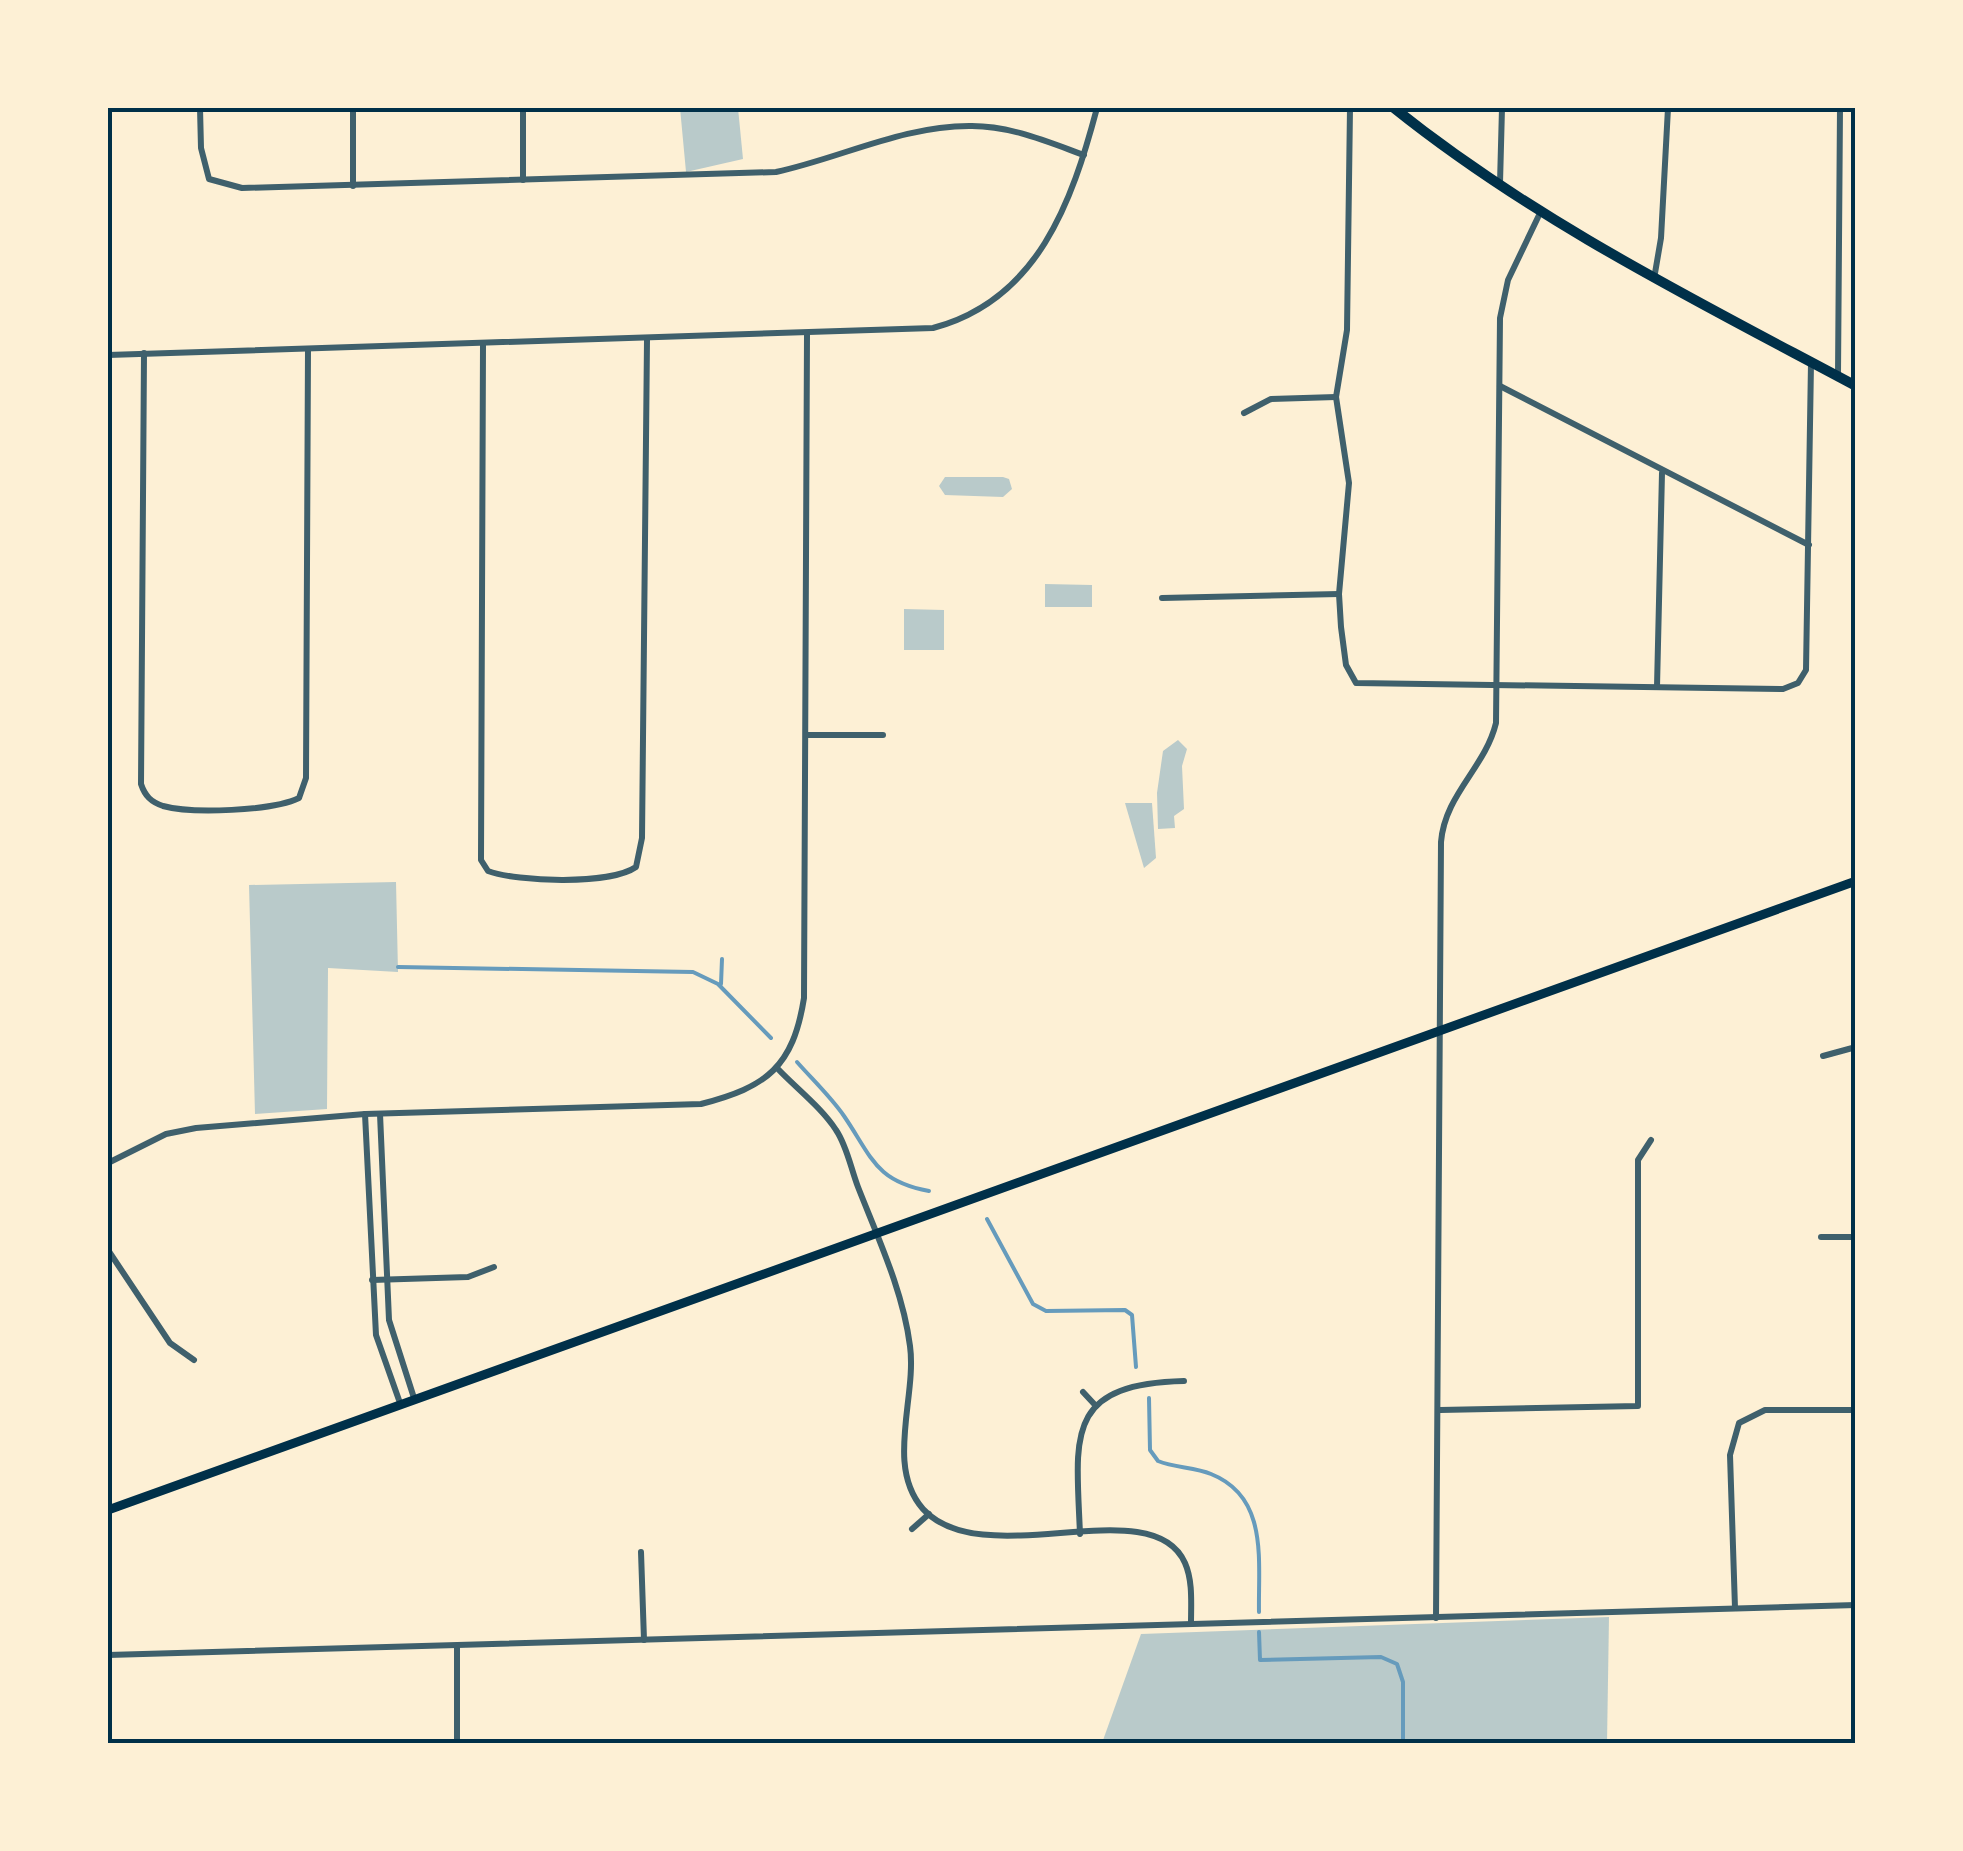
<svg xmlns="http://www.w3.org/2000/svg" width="1963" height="1851" viewBox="0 0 1963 1851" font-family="'Fira Sans',sans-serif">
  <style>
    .green { fill: #b9caca }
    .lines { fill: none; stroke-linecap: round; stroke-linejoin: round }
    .stream { stroke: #669bbc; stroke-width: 4 }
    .minor { stroke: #3f606c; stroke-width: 6 }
    .secondary { stroke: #003049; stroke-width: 9 }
    .primary { stroke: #003049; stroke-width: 10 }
    .neatline { fill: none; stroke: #003049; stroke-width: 4 }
  </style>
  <rect width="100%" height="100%" fill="#fdf0d5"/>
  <g class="green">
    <path d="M 680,108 L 738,108 L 743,159 L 686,172 Z"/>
    <path d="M 945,477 L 1003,477 L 1009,479 L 1012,489 L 1003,497 L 945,495 L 939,486 Z"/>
    <path d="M 1045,584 L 1092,585 L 1092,607 L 1045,607 Z"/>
    <path d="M 904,609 L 944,610 L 944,650 L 904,650 Z"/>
    <path d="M 1178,740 L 1187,749 L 1182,766 L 1184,809 L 1174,816 L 1175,828 L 1158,829 L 1157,793 L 1163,751 Z"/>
    <path d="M 1125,803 L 1152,803 L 1156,858 L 1144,868 Z"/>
    <path d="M 396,882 L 398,972 L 328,968 L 327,1109 L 255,1114 L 249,885 Z"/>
    <path d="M 1609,1617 L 1607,1743 L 1102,1743 L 1141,1634 Z"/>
  </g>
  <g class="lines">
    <g class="stream">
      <path d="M 398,967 L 693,972 L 718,984 L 771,1038"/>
      <path d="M 721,984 L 722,959"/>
      <path d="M 797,1062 C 812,1079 831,1097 844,1116 C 872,1157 875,1181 929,1191"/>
      <path d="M 987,1219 L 1033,1304 L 1046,1311 L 1125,1310 L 1132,1315 L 1136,1367"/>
      <path d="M 1149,1398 L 1150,1450 L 1158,1461 C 1175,1468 1194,1467 1211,1474 C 1269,1497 1258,1561 1259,1612"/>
      <path d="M 1259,1632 L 1260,1660 L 1381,1657 L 1397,1664 L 1403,1682 L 1403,1744"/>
    </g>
    <g class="minor">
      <path d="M 200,108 L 201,148 L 209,179 L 242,188 L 776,172 C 841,158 904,125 972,126 C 1011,126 1048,142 1084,155"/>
      <path d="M 353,108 L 353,186"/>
      <path d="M 1350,108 L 1347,330 L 1336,397 L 1349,483 L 1339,594 L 1341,627 L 1346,665 L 1356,683 L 1783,689 L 1798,683 L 1806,670 L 1811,363"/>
      <path d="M 523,180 L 523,108"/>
      <path d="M 1500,183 L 1502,108"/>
      <path d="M 1654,279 L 1661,238 L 1668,108"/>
      <path d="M 483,345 L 481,860 L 488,871 C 518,882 610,885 636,867 L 642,838 L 647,340"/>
      <path d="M 144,353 L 141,784 C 145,796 151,802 163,806 C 192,814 272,811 299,798 L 306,778 L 308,349"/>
      <path d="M 108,355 L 933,328 C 1038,300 1072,202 1097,108"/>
      <path d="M 1838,375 L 1840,108"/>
      <path d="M 1500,386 L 1809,545"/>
      <path d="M 1244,413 L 1271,399 L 1336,397"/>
      <path d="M 1162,598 L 1339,594"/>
      <path d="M 1657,687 L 1662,473"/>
      <path d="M 806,735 L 883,735"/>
      <path d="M 1823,1056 L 1856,1047"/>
      <path d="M 778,1069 C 796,1088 822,1108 836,1130 C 847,1146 851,1169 858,1187 C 878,1238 903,1291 910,1346 C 917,1397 885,1466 923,1509 C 983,1575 1152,1488 1185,1563 C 1193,1581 1191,1604 1191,1624"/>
      <path d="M 365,1114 L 376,1335 L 400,1403"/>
      <path d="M 380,1114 L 389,1320 L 414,1398"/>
      <path d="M 108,1163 L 166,1134 L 196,1128 L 365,1114 L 701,1104 C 767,1087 793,1067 804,998 L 807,335"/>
      <path d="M 1821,1237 L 1856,1237"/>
      <path d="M 108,1250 L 170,1343 L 194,1360"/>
      <path d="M 372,1280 L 468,1277 L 494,1267"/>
      <path d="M 1083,1392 L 1096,1406"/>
      <path d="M 1440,1410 L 1638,1406 L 1638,1160 L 1651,1140"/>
      <path d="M 912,1529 L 929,1514"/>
      <path d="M 1080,1534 C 1076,1436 1064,1384 1184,1381"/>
      <path d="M 641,1552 L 644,1640"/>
      <path d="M 1735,1608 L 1730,1455 L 1739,1423 L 1765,1410 L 1856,1410"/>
      <path d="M 1436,1618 L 1441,842 C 1445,794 1485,768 1496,723 L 1500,318 L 1508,280 L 1541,211"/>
      <path d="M 457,1646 L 457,1744"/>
      <path d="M 108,1655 L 1856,1605"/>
    </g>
    <path class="secondary" d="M 108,1510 L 1856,881"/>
    <path class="primary" d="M 1394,108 C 1535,221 1697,301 1856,386"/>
  </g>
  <rect width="1963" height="1851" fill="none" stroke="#fdf0d5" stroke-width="220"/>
  <rect x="110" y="110" width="1743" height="1631" class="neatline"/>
</svg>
